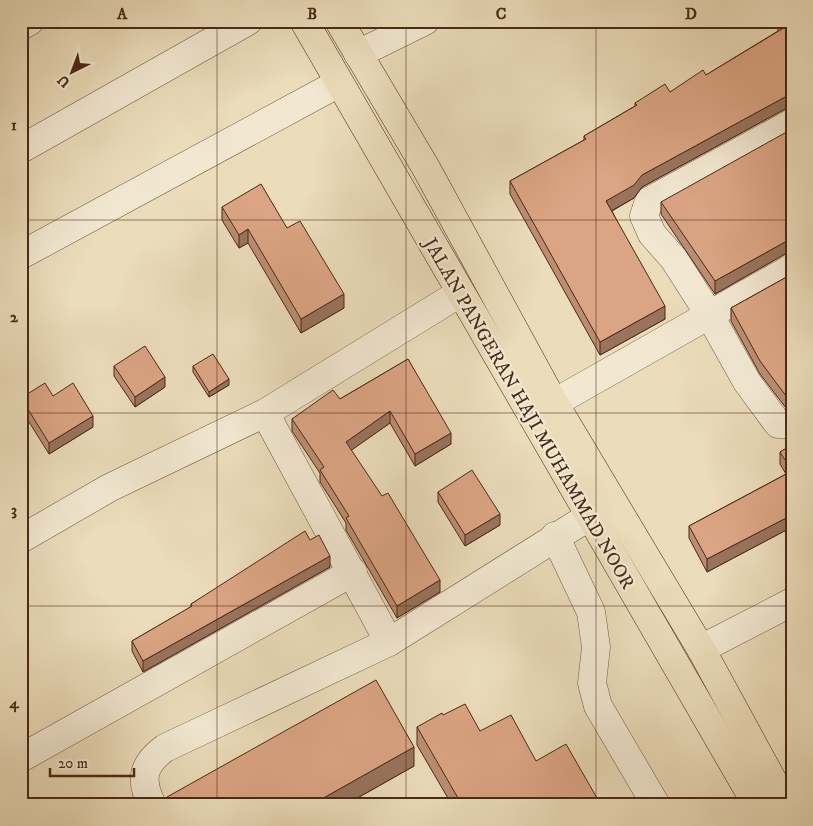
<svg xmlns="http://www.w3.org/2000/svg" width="813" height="826" viewBox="0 0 813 826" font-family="'IM FELL DW Pica',serif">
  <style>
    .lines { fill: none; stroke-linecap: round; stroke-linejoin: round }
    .minor-casing { stroke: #735640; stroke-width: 29 }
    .major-casing { stroke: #4b2917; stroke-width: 29 }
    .minor { stroke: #f2e8d2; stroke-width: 28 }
    .major { stroke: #ebdcba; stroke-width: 28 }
    .wall { fill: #bc8d72; stroke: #4b2917 }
    .shaded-wall { fill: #99735c; stroke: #4b2917 }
    .building { fill: #dba484; stroke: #4b2917 }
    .grid { fill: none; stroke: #4b2917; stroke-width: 1; stroke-opacity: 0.55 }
    .labels { text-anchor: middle; stroke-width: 4.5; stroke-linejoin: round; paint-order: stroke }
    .street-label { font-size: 19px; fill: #4b2917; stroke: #f2e8d2 }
    .neatline { fill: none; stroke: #4b2917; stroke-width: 2 }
    .grid-label { font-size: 16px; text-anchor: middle; font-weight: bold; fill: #4b2917 }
  </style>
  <rect width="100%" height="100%" fill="#ebdcba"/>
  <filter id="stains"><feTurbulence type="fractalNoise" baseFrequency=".004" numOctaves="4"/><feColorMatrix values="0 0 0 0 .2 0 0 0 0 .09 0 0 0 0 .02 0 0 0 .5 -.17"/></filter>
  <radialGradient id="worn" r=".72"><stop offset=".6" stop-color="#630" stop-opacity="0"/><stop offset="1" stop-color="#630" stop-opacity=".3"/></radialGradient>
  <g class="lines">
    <defs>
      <g id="minor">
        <path d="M 21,26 L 30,21"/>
        <path d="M 358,54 L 425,21"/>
        <path d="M 792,123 L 649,201 L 644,216 L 652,234 L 674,259 L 709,314 L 747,382 L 778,424 L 792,424"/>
        <path d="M 21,149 L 248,21"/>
        <path d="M 21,255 L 339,83"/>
        <path d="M 554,403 L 792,268"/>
        <path d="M 265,413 L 389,642"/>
        <path d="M 555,536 L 591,612 L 596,647 L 592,683 L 598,706 L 656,805"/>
        <path d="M 21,539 L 109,488 L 265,413 L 460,293"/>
        <path d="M 701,649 L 792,602"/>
        <path d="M 21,758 L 353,572"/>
        <path d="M 152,805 C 139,779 143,764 165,748 L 389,642 L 590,516"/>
      </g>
      <g id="major">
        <path d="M 304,21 L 757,805"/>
        <path d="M 339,21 L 426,168 L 554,403 L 701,649 L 786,805"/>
      </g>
    </defs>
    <use href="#minor" class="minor-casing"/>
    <use href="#major" class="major-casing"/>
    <use href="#minor" class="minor"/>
    <use href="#major" class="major"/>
  </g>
  <g class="wall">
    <path d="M 792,21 L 792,107 L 785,109 L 642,187 L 634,198 L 612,211 L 665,319 L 600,355 L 510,194 L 510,181 L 584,140 L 584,136 L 635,106 L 635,103 L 670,92 L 706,75 L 778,31 L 778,22 Z"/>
    <path d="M 661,202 L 785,254 L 715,294 L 661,214 Z"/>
    <path d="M 222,207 L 287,228 L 344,308 L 301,333 L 248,243 L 239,248 L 222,220 Z"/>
    <path d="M 792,274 L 792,407 L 790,408 L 786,408 L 760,374 L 731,321 L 731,308 Z"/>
    <path d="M 408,359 L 451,444 L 415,466 L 390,423 L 351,450 L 440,592 L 397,618 L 346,530 L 346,523 L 320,482 L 320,473 L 292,431 L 292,419 L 340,399 Z"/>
    <path d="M 114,366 L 165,387 L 135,407 L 114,376 Z"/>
    <path d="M 193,366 L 229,385 L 209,397 L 193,372 Z"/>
    <path d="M 53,396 L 93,427 L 49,454 L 21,409 L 21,398 Z"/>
    <path d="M 792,445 L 792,527 L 707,572 L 689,538 L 689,526 L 786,474 L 780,464 L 780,452 Z"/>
    <path d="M 438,492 L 500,525 L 465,546 L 438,502 Z"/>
    <path d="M 310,540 L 330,567 L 143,672 L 132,651 L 132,641 L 191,607 L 191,604 Z"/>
    <path d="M 417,727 L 480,731 L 536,761 L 601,805 L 452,805 L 417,745 Z"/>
    <path d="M 414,766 L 345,805 L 167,805 L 167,797 Z"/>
  </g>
  <g class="shaded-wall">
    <path d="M 792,95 L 792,107 L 785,109 L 642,187 L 634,198 L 606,214 L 606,201 L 642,175 L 785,97 Z"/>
    <path d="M 248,229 L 248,243 L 239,248 L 239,235 Z"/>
    <path d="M 792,240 L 792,253 L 785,254 L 715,294 L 715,281 L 785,242 Z"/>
    <path d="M 344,294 L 344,308 L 301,333 L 301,319 Z"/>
    <path d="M 665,306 L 665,319 L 600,355 L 600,342 Z"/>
    <path d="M 165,377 L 165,387 L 135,407 L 135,397 Z"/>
    <path d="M 229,379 L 229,385 L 209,397 L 209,392 Z"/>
    <path d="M 792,395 L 792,407 L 790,408 L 790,396 Z"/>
    <path d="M 390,411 L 390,423 L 346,454 L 346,442 Z"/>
    <path d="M 93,416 L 93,427 L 49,454 L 49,443 Z"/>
    <path d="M 451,433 L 451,444 L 415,466 L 415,454 Z"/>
    <path d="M 500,514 L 500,525 L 465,546 L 465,535 Z"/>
    <path d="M 792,515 L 792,527 L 707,572 L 707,559 Z"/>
    <path d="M 330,556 L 330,567 L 143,672 L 143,661 Z"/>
    <path d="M 440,580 L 440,592 L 397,618 L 397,606 Z"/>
    <path d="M 414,747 L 414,766 L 345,805 L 311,805 Z"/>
  </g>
  <g class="building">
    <path d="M 779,21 L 792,21 L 792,95 L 785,97 L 642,175 L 634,185 L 606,201 L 665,306 L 600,342 L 510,181 L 586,139 L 584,136 L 637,105 L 635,103 L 665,84 L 670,92 L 703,70 L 706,75 L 782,29 L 778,22 Z"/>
    <path d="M 792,129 L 792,240 L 785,242 L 715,281 L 661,202 Z"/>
    <path d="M 261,184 L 287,228 L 300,221 L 344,294 L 301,319 L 248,229 L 239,235 L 222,207 Z"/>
    <path d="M 792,274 L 792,395 L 790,396 L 786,396 L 760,361 L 731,308 Z"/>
    <path d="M 145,346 L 165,377 L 135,397 L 114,366 Z"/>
    <path d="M 213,354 L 229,379 L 209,392 L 193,366 Z"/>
    <path d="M 408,359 L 451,433 L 415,454 L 390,411 L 346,442 L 382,496 L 388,493 L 440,580 L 397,606 L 346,518 L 349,516 L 320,470 L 324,467 L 292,419 L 333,390 L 340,399 Z"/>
    <path d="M 45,383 L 53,396 L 73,383 L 93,416 L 49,443 L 21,398 Z"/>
    <path d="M 792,445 L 792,515 L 707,559 L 689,526 L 792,471 L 780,452 Z"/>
    <path d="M 472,470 L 500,514 L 465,535 L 438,492 Z"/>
    <path d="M 305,531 L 310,540 L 319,535 L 330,556 L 143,661 L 132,641 L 192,606 L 191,604 Z"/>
    <path d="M 376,680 L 414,747 L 311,805 L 171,805 L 167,797 Z"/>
    <path d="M 465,704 L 480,731 L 511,715 L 536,761 L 566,744 L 601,805 L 462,805 L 417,727 L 442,713 L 443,715 Z"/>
  </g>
  <path class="grid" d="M 217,21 L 217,805M 406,21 L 406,805M 596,21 L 596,805M 21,220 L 792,220M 21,413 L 792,413M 21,606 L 792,606"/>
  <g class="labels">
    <g class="street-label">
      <text transform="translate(530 413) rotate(60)" y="7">JALAN PANGERAN HAJI MUHAMMAD NOOR</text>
    </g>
  </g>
  <rect width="813" height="826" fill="none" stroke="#ebdcba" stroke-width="55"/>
  <g transform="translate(72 72) rotate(222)" stroke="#f2e8d2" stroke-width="4" paint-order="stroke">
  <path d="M0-4L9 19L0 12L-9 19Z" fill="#4b2917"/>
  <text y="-8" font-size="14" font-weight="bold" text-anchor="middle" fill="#4b2917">U</text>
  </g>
  <path d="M50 768v8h84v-8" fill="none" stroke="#4b2917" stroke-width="2.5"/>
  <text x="58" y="768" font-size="15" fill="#4b2917" stroke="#f2e8d2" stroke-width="4" paint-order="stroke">20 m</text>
  <rect x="28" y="28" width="758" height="770" class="neatline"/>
  <g class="grid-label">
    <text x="122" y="19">A</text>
    <text x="312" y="19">B</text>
    <text x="501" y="19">C</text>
    <text x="691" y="19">D</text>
    <text x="14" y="130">1</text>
    <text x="14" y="322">2</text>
    <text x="14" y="515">3</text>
    <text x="14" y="708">4</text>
  </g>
  <rect width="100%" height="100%" filter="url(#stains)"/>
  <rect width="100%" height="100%" fill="url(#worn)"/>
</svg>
